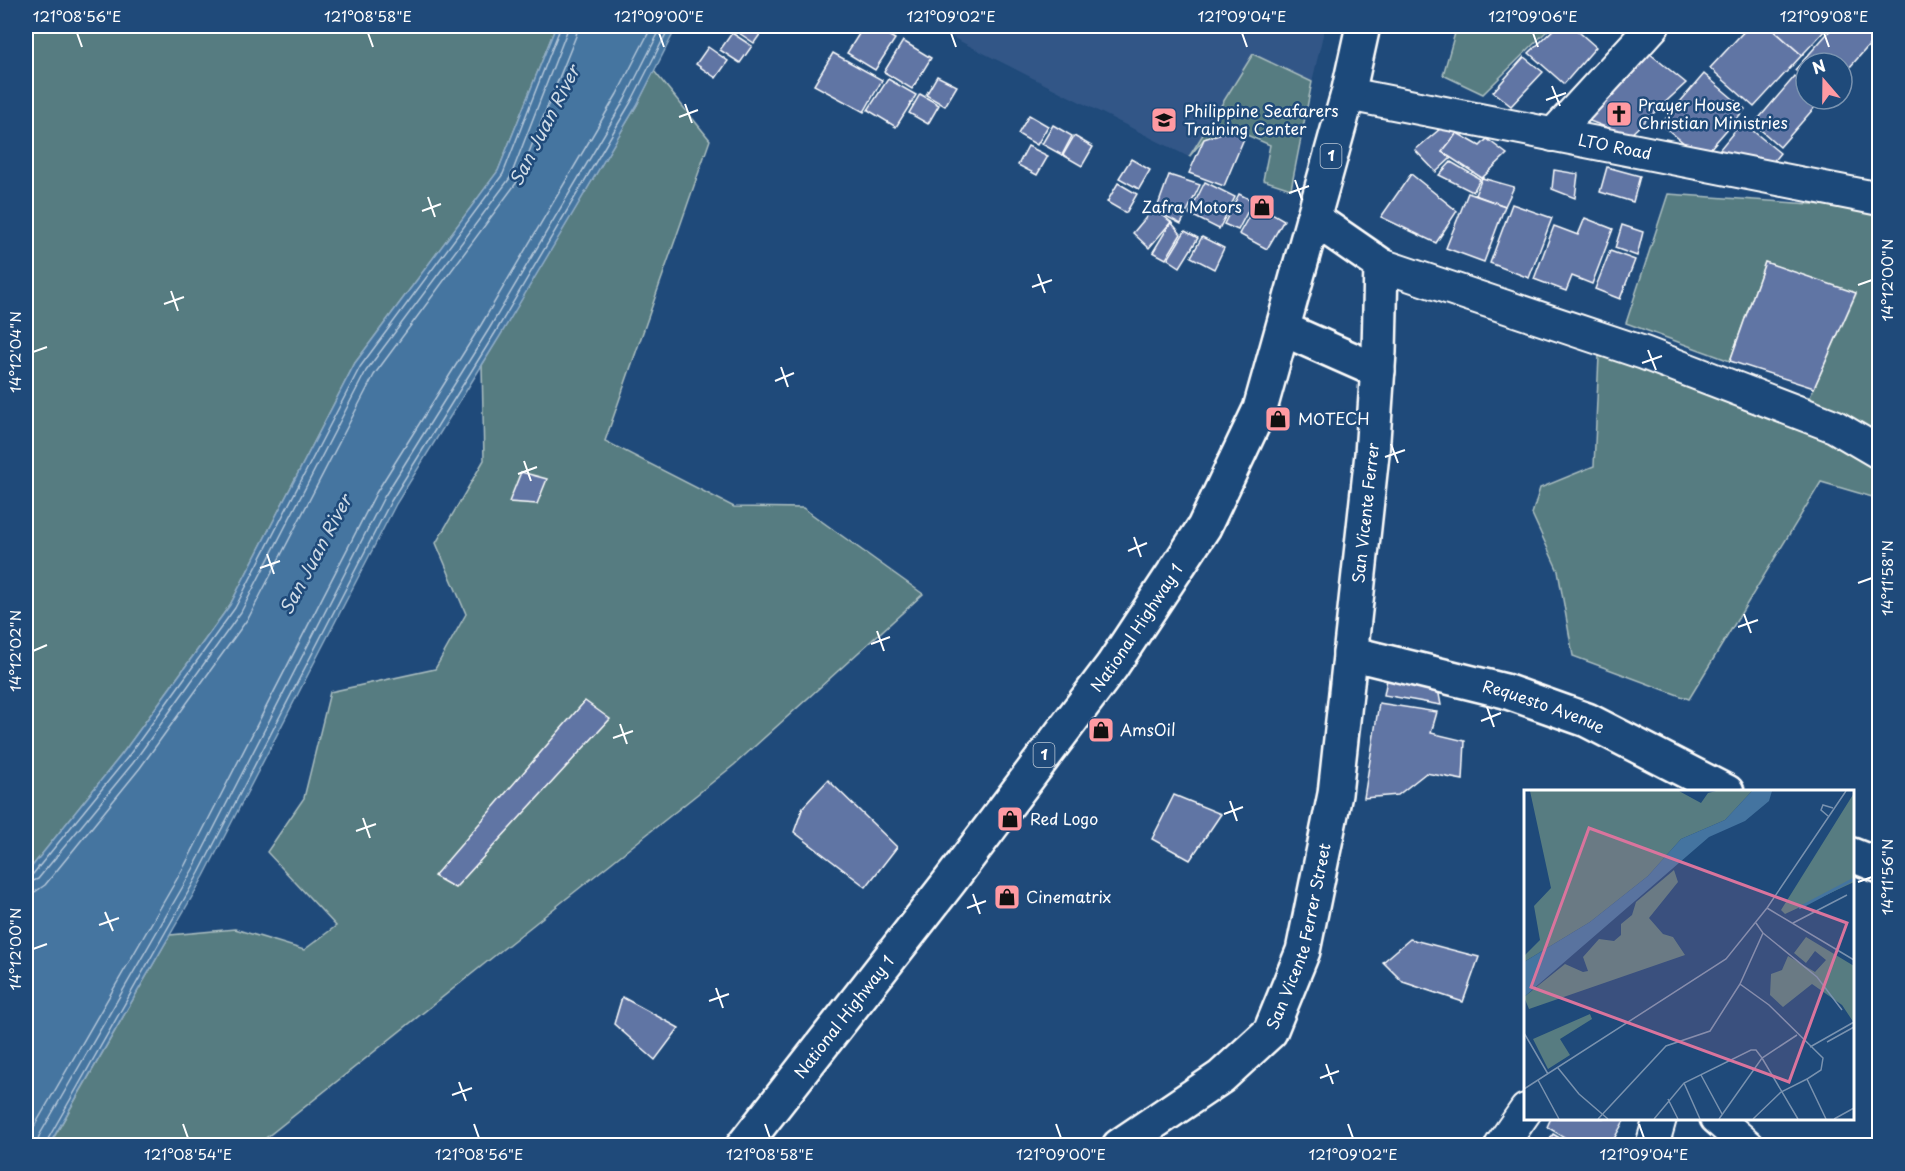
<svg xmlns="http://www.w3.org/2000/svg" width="1905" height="1171" viewBox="0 0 1905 1171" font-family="'Playpen Sans',sans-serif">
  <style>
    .built { fill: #335787 }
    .green { fill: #577c81; stroke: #abbec0; stroke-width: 1.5 }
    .water { fill: #4474a0; stroke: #8facc6; stroke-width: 1.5 }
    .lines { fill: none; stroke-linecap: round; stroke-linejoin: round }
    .shore { stroke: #b4c7d9; stroke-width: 1.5 }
    .building { fill: #6174a4; stroke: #fff; stroke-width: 1.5 }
    .street-casing { stroke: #fff; stroke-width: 36 }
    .secondary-casing { stroke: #fff; stroke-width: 38 }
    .highway-casing { stroke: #fff; stroke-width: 38 }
    .street { stroke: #1f4a7a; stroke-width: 32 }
    .secondary { stroke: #1f4a7a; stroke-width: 33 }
    .highway { stroke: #1f4a7a; stroke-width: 33 }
    .ticks { fill: none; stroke: #fff; stroke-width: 2 }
    .labels { text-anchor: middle; stroke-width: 5; stroke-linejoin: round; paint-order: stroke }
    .shield { fill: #1f4a7a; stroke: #bcc9d7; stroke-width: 1.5 }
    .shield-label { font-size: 15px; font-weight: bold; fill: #fff }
    .poi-label { font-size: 16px; fill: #fff; stroke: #1f4a7a; text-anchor: start }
    .street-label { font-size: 16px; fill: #fff; stroke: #1f4a7a }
    .water-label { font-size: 18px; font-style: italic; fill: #d0dce7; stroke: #1f4a7a }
    .inset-river { fill: none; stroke: #4474a0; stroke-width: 3 }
    .inset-road { fill: none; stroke: #7992af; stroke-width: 1.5 }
    .view { fill: #da749d; fill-opacity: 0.15; stroke: #da749d; stroke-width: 3 }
    .inset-edge { fill: none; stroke: #fff; stroke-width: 3 }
    .neatline { fill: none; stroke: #fff; stroke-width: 2 }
    .ticks-label { font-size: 15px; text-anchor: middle; fill: #fff }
  </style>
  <rect width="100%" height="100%" fill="#1f4a7a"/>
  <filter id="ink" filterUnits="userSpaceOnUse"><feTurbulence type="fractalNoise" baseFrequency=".0167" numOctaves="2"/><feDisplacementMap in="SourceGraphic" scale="12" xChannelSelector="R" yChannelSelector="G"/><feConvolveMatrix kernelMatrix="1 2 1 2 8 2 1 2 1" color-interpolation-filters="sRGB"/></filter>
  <g filter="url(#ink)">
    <path class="built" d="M 930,26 L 1325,26 L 1312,82 L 1253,55 L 1189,157 Z"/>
    <g class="green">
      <path d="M 26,26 L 556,26 L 498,171 L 355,363 L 230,605 L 122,754 L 26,874 Z"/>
      <path d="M 1457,26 L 1552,26 L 1483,94 L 1443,75 Z"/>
      <path d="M 1253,54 L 1312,82 L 1291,189 L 1263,180 L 1270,145 L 1233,129 L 1204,139 L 1189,157 Z"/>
      <path d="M 654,71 L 710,140 L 605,441 L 734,507 L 803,508 L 923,594 L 734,765 L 257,1145 L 49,1146 L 170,935 L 235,929 L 304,950 L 336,926 L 267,852 L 304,798 L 330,692 L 435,669 L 466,614 L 436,543 L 484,460 L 482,365 L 637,105 Z"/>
      <path d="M 1668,194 L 1854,207 L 1879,212 L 1879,499 L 1821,482 L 1689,699 L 1573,656 L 1558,571 L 1532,514 L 1540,488 L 1594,466 L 1599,356 L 1810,397 L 1856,294 L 1765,262 L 1730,361 L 1626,323 Z"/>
    </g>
    <path class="water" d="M 556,26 L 677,26 L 637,105 L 500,336 L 396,504 L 204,876 L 49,1145 L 26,1145 L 26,874 L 122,754 L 230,605 L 355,363 L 498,171 Z"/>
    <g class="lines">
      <g class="shore">
        <path d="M 26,877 L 33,874 L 127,758 L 235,608 L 360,367 L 503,174 L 561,26"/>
        <path d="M 26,884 L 38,879 L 133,763 L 241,612 L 366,371 L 510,178 L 569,26"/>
        <path d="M 26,893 L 35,892 L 45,885 L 140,768 L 249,617 L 374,375 L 517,182 L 576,36 L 578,26"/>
        <path d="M 28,1146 L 31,1132 L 185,865 L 376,493 L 481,325 L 617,94 L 652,26"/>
        <path d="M 37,1146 L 39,1136 L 193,869 L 384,497 L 489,329 L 625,99 L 662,26"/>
        <path d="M 44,1146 L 199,873 L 391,501 L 495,333 L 631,102 L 670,26"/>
      </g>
    </g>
    <g class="building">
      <path d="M 736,26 L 766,26 L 754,43 L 733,29 Z"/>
      <path d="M 864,26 L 872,26 L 895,39 L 875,70 L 847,53 Z"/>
      <path d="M 1557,26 L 1572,26 L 1596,47 L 1564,84 L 1529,53 Z"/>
      <path d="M 1749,26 L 1769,26 L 1802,55 L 1754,107 L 1710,68 Z"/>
      <path d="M 1769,26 L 1829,26 L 1802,55 Z"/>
      <path d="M 1834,26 L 1869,26 L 1879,34 L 1842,76 L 1842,63 L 1806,63 L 1806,80 L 1795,70 Z"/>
      <path d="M 732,33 L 752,46 L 740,63 L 720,50 Z"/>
      <path d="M 903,41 L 931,58 L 912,89 L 884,72 Z"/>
      <path d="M 1639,45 L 1686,83 L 1629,136 L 1574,115 Z"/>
      <path d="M 708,47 L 728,61 L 716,78 L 696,64 Z"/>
      <path d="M 833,53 L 882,80 L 864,112 L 814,85 Z"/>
      <path d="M 1524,57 L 1543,72 L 1511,106 L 1493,92 Z"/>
      <path d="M 1704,74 L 1745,109 L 1702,158 L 1661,124 Z"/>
      <path d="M 937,76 L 957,86 L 945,106 L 926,95 Z"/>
      <path d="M 1795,76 L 1806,85 L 1806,99 L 1822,99 L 1780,147 L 1754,124 Z"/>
      <path d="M 888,79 L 916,95 L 896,127 L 868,110 Z"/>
      <path d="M 920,94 L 939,105 L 928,124 L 909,113 Z"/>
      <path d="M 1029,115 L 1048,126 L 1037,145 L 1018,134 Z"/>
      <path d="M 1742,122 L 1780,153 L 1772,163 L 1727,156 L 1719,150 Z"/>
      <path d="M 1446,124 L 1457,133 L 1442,152 L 1451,158 L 1436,172 L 1415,150 Z"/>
      <path d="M 1053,125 L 1072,136 L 1062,155 L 1042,144 Z"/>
      <path d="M 1233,129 L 1245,136 L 1224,186 L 1189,173 L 1204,139 Z"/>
      <path d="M 1457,133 L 1480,146 L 1487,139 L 1507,154 L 1482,178 L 1442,152 Z"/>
      <path d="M 1074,136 L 1093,147 L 1082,166 L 1063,155 Z"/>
      <path d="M 1028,146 L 1048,156 L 1037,175 L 1018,165 Z"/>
      <path d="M 1131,159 L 1150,170 L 1139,189 L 1119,178 Z"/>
      <path d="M 1451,162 L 1480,179 L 1473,192 L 1439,175 Z"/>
      <path d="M 1607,167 L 1640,176 L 1633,202 L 1600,192 Z"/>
      <path d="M 1554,170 L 1578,174 L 1575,198 L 1552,189 Z"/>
      <path d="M 1411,174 L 1457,211 L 1436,243 L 1381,217 Z"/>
      <path d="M 1169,175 L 1200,185 L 1181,224 L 1156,211 Z"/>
      <path d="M 1482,178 L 1514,187 L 1505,206 L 1475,195 Z"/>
      <path d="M 1205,182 L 1235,197 L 1219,229 L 1189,214 Z"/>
      <path d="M 1118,183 L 1137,194 L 1126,213 L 1107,202 Z"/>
      <path d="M 1468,193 L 1505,206 L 1484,262 L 1446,248 Z"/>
      <path d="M 1239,194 L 1253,201 L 1238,230 L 1224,224 Z"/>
      <path d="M 1256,204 L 1284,220 L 1267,249 L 1239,234 Z"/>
      <path d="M 1512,204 L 1552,218 L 1529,278 L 1490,263 Z"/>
      <path d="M 1154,208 L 1171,222 L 1149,248 L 1133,233 Z"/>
      <path d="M 1585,218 L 1613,229 L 1592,284 L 1572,276 L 1566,291 L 1534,279 L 1554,226 L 1578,235 Z"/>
      <path d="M 1171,222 L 1181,234 L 1166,259 L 1153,252 Z"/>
      <path d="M 1622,225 L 1643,232 L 1637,256 L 1615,248 Z"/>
      <path d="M 1185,231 L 1198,238 L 1180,267 L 1168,259 Z"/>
      <path d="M 1202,237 L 1224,248 L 1214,269 L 1191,257 Z"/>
      <path d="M 1610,251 L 1635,260 L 1620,299 L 1595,289 Z"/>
      <path d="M 1765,262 L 1856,293 L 1814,388 L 1730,361 Z"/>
      <path d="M 521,472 L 547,479 L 537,504 L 509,502 Z"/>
      <path d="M 1389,669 L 1437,683 L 1441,705 L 1384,695 Z"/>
      <path d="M 585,701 L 610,719 L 455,888 L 434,876 Z"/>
      <path d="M 1379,703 L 1437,712 L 1431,733 L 1465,741 L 1463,780 L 1426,773 L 1398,795 L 1364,798 Z"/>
      <path d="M 828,780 L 897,847 L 866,887 L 794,832 L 803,807 Z"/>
      <path d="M 1174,795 L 1221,814 L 1190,860 L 1152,839 Z"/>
      <path d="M 1410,939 L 1479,957 L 1463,1002 L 1403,982 L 1383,962 Z"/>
      <path d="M 622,997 L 679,1028 L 655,1060 L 614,1024 Z"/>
      <path d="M 1551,1118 L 1624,1118 L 1625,1119 L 1610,1146 L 1579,1146 L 1547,1127 Z"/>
      <path d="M 1553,1134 L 1573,1146 L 1546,1146 Z"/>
    </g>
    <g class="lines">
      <defs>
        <g id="street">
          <path id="s1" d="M 1348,94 L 1880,199"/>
          <path d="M 1553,135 L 1653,26"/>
          <path d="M 1381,265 L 1644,353 L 1834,426 L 1880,453"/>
          <path d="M 1716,1118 L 1748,1146"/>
          <path d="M 1501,1146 L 1526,1110"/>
          <path d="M 1652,1146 L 1660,1118"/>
        </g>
        <g id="secondary">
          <path id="s2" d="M 1350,653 L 1505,691 L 1587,720 L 1727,792"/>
          <path d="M 1852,855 L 1880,866"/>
          <path id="s3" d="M 1119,1146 L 1221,1077 L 1270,1032 L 1303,951 L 1335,794 L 1372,454 L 1379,352 L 1381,265 L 1313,218"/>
        </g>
        <g id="highway">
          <path d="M 1283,329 L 1378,371"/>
          <path id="s4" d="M 743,1146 L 950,881 L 1112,666 L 1204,527 L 1260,409 L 1348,94 L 1363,26"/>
        </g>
      </defs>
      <use href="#street" class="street-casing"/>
      <use href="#secondary" class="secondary-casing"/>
      <use href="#highway" class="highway-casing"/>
      <use href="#street" class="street"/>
      <use href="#secondary" class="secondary"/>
      <use href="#highway" class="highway"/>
    </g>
  </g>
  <path class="ticks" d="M 77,33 L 82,47M 368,33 L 373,47M 659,33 L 664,47M 951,33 L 956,47M 1242,33 L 1247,47M 1533,33 L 1538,47M 1824,33 L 1829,47M 1552,86 L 1560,106M 1546,100 L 1566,93M 685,104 L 692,123M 679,117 L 698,110M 1295,180 L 1302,200M 1289,193 L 1309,186M 428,197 L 435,217M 422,211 L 441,204M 1038,274 L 1045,293M 1858,285 L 1872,280M 1032,287 L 1052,280M 171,291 L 178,311M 164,304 L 184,297M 1648,350 L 1656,370M 33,352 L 47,347M 1642,363 L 1662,356M 781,367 L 788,387M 775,381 L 794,373M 1391,444 L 1398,463M 1385,457 L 1405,450M 524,461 L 531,481M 518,474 L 537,467M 1134,537 L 1141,557M 1128,551 L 1147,543M 267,554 L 274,574M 260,568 L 280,561M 1858,583 L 1872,578M 1744,614 L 1751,633M 1738,627 L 1758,620M 877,631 L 884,651M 871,644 L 890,637M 33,651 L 47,645M 1487,707 L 1494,727M 1481,721 L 1501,713M 620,724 L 627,744M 613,738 L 633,731M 1230,801 L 1237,821M 1224,814 L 1243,807M 363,818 L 370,838M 356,831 L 376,824M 1858,882 L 1872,877M 973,894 L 980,914M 967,908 L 986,901M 105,912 L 113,931M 99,925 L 119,918M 33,949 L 47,944M 716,988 L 723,1008M 709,1001 L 729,994M 1326,1064 L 1333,1084M 1320,1078 L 1339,1071M 459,1082 L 466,1101M 452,1095 L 472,1088M 183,1124 L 188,1138M 474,1124 L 479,1138M 765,1124 L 770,1138M 1056,1124 L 1061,1138M 1348,1124 L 1353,1138M 1639,1124 L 1644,1138"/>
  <defs>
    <symbol id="church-square" viewBox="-11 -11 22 22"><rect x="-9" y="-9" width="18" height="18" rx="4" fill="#ff9aa2" stroke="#1f4a7a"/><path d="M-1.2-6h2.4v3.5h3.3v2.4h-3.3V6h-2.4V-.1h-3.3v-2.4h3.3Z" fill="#111"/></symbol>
    <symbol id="university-square" viewBox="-11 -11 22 22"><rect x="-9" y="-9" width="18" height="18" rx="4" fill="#ff9aa2" stroke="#1f4a7a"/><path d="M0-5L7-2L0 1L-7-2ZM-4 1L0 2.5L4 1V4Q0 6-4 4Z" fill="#111"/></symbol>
    <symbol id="shop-square" viewBox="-11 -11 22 22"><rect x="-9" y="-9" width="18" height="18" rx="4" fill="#ff9aa2" stroke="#1f4a7a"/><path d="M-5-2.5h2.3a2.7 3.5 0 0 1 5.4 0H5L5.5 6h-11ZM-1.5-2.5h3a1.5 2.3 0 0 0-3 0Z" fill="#111"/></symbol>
  </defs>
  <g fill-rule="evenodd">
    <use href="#church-square" x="1604" y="99" width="30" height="30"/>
    <use href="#university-square" x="1149" y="105" width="30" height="30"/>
    <use href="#shop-square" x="1247" y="192" width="30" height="30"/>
    <use href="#shop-square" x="1263" y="404" width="30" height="30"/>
    <use href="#shop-square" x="1086" y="715" width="30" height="30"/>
    <use href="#shop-square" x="995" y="804" width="30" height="30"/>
    <use href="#shop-square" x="992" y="882" width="30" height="30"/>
  </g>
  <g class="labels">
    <g class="shield">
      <rect x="1320.5" y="144" width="21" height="24" rx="4.5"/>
      <rect x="1033.5" y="743" width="21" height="24" rx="4.5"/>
    </g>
    <g class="shield-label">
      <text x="1331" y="161">1</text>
      <text x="1044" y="760">1</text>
    </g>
    <g class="poi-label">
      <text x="1638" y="111">Prayer House<tspan x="1638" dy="18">Christian Ministries</tspan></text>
      <text x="1184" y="117">Philippine Seafarers<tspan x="1184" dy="18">Training Center</tspan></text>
      <text x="1242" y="213" text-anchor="end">Zafra Motors</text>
      <text x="1298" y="425">MOTECH</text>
      <text x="1120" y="736">AmsOil</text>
      <text x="1030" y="825">Red Logo</text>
      <text x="1026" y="903">Cinematrix</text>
    </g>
    <g class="street-label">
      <text dy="6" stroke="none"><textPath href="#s1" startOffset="272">LTO Road</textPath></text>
      <text dy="6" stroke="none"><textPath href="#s3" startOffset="720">San Vicente Ferrer</textPath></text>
      <text dy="6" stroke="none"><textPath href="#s4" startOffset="651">National Highway 1</textPath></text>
      <text dy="6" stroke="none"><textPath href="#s2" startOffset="201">Requesto Avenue</textPath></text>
      <text dy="6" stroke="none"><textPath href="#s3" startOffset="290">San Vicente Ferrer Street</textPath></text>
      <text dy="6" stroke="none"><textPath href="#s4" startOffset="164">National Highway 1</textPath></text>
    </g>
    <g class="water-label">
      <text transform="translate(545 126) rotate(-63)" y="6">San Juan River</text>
      <text transform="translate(316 555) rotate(-62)" y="6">San Juan River</text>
    </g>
  </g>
  <g transform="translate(1524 790)">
    <rect width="330" height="330" fill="#1f4a7a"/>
    <path d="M 6,1 L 155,1 L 177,13 L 184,3 L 192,1 L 228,1 L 201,30 L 157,49 L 124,86 L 66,132 L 0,172 L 0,166 L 16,150 L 10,116 L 27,98 ZM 330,3 L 330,92 L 261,124 L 257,120 ZM 150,80 L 154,92 L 125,128 L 139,144 L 149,147 L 161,165 L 5,219 L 0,207 L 41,174 L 59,182 L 64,181 L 59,167 L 75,149 L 90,151 L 97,145 L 97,134 L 108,125 L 112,112 ZM 282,147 L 330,176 L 330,233 L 318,215 L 288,194 L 259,217 L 246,205 L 247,184 L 258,180 L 264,166 L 291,182 L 302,170 L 291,161 L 282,173 L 270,163 ZM 66,224 L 68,229 L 36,249 L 46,265 L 24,279 L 9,249 Z" fill="#577c81"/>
    <path d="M 228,1 L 248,1 L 245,11 L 221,31 L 185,47 L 0,207 L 0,172 L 66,132 L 124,86 L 157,49 L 201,30 Z" fill="#4474a0"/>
    <path class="inset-river" d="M 275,118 L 330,89"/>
    <path class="inset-road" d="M 304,26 L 297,20 L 299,15 L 309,18M 243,118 L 330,170M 232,133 L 239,143 L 216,194 L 245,215 L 299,268 L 297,280 L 283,289 L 302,329M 269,133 L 323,105M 239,143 L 293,187 L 318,220M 0,243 L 24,284M 303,252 L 330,237M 286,257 L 330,232M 34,278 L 55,304 L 84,329M 177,285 L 198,324M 14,290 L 35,329M 160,293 L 176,329M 0,299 L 202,169 L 243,118 L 322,1M 144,309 L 154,329M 74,329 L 142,256 L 186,241 L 216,194M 130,329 L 160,293 L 227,260 L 232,260 L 238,268 L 274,329M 195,329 L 238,268 L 273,245M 229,329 L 257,302 L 283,289M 310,329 L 330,318"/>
    <path class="view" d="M 65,38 L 323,133 L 265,292 L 7,197 Z"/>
    <rect width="330" height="330" class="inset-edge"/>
  </g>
  <rect width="1905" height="1171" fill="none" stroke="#1f4a7a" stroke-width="66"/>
  <g transform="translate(1824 81) rotate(340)"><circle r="28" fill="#1f4a7a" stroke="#7992af" stroke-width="1.5"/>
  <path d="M0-4.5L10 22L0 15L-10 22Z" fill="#ff9aa2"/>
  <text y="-9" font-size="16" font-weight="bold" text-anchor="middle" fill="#ffffff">N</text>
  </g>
  <rect x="33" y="33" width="1839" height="1105" class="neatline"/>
  <g class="ticks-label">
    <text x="77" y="22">121°08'56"E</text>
    <text x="368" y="22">121°08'58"E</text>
    <text x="659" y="22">121°09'00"E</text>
    <text x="951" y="22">121°09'02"E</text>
    <text x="1242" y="22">121°09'04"E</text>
    <text x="1533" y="22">121°09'06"E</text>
    <text x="1824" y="22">121°09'08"E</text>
    <text transform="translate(1888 280) rotate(-90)" y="5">14°12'00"N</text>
    <text transform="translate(16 352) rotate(-90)" y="5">14°12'04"N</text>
    <text transform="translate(1888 578) rotate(-90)" y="5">14°11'58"N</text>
    <text transform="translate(16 651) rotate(-90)" y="5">14°12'02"N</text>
    <text transform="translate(1888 877) rotate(-90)" y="5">14°11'56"N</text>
    <text transform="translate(16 949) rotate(-90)" y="5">14°12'00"N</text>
    <text x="188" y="1160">121°08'54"E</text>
    <text x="479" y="1160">121°08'56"E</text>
    <text x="770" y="1160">121°08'58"E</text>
    <text x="1061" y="1160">121°09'00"E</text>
    <text x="1353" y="1160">121°09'02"E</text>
    <text x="1644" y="1160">121°09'04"E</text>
  </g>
</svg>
